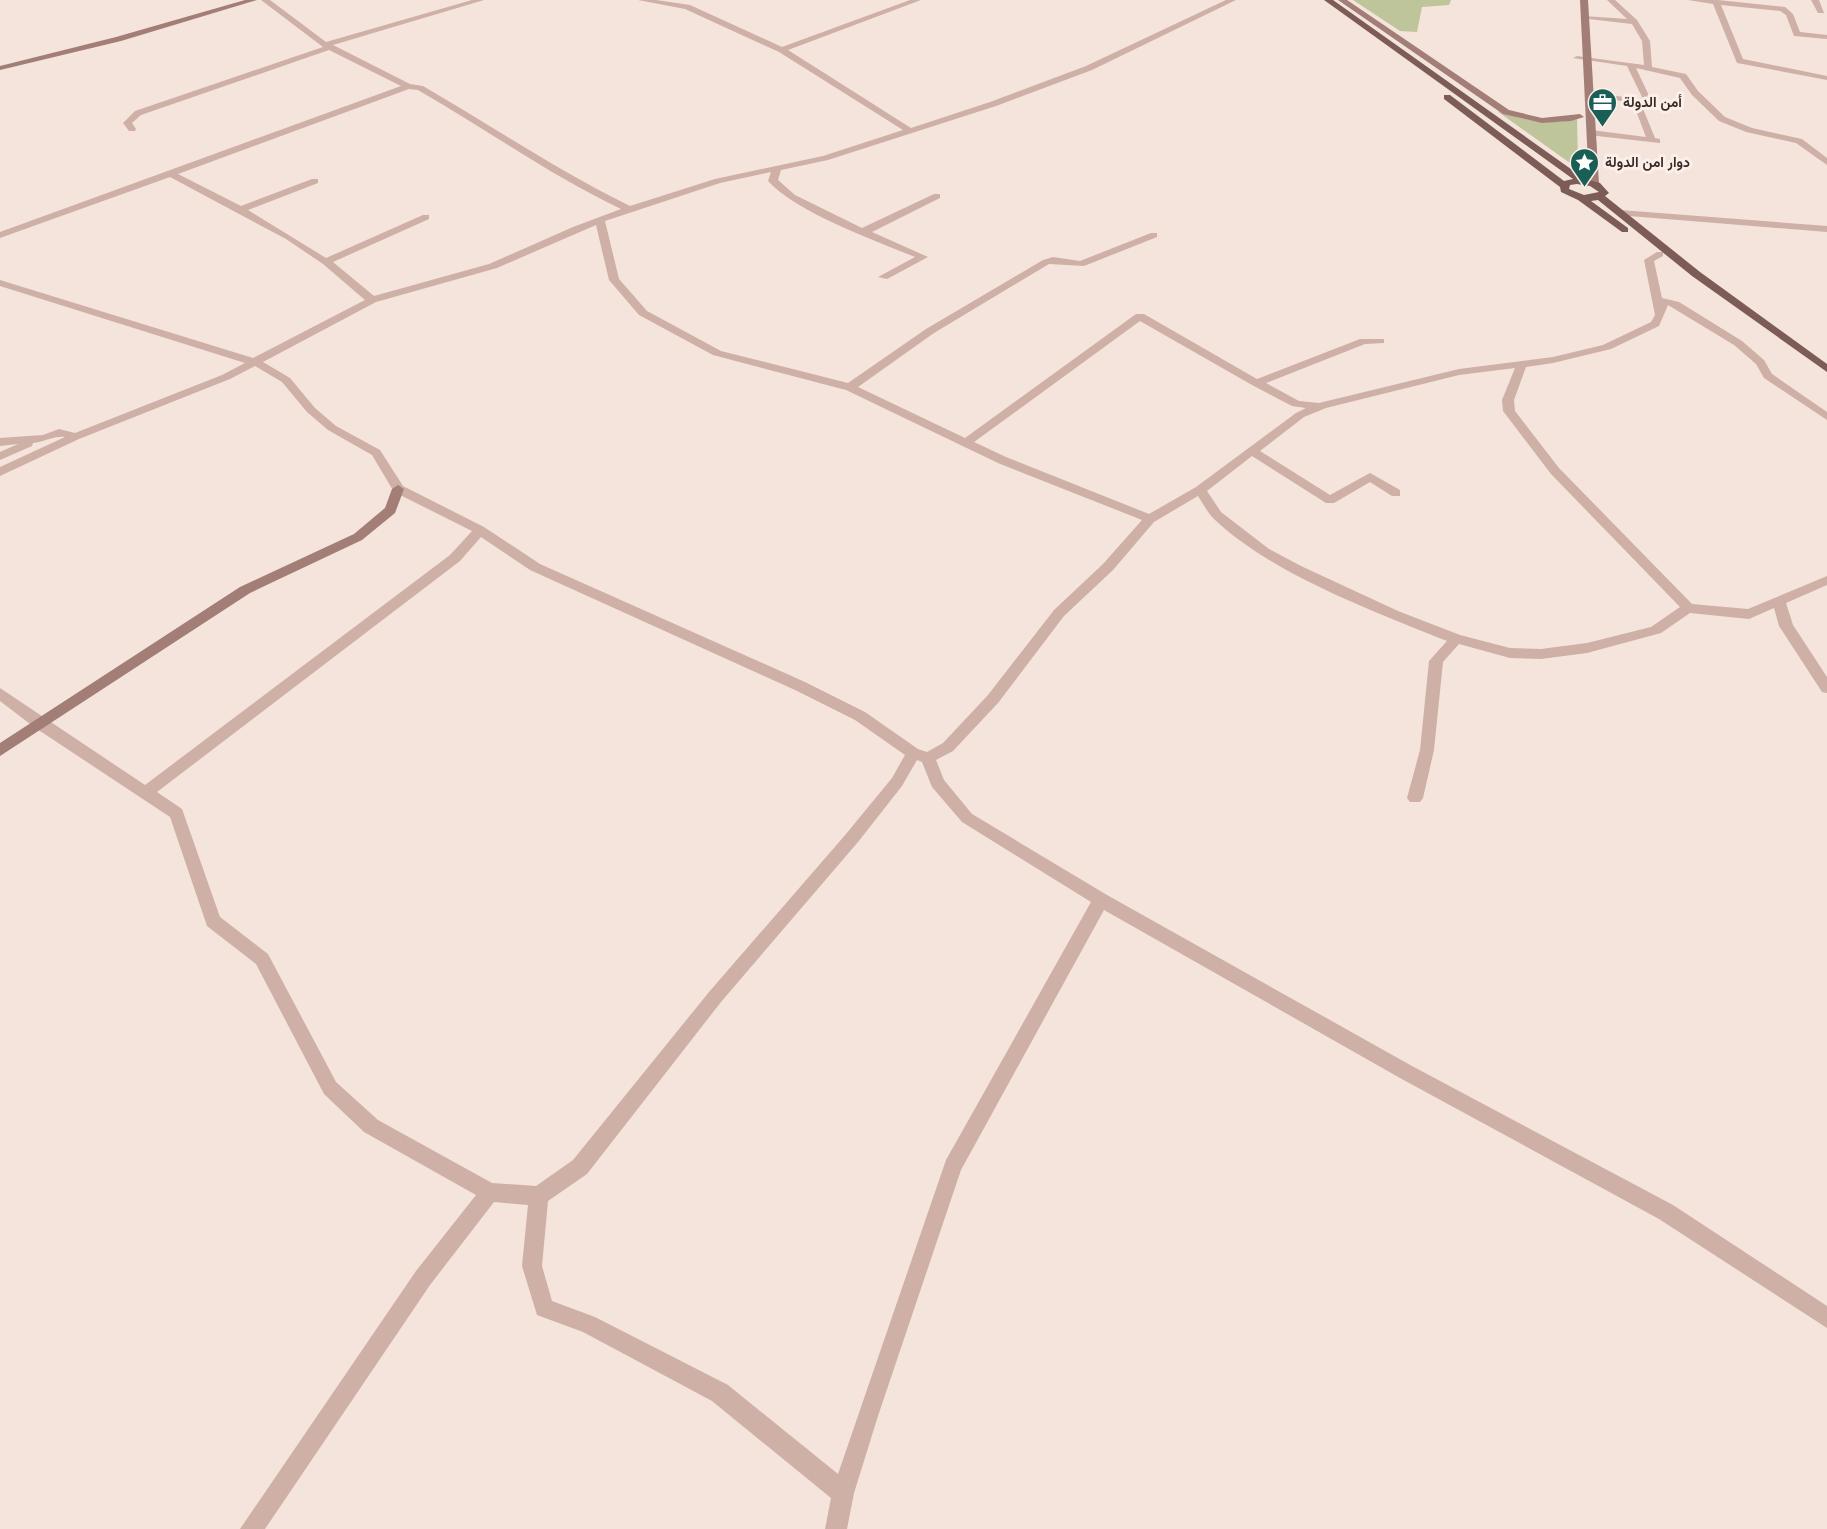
<svg xmlns="http://www.w3.org/2000/svg" width="1827" height="1529" viewBox="0 0 1827 1529" font-family="Arial,Vazirmatn,sans-serif">
  <style>
    .green { fill: #bfc59a }
    .lines { fill: none; stroke-linecap: round; stroke-linejoin: round }
    .street { fill: #ceb0a6; fill-rule: evenodd }
    .secondary { fill: #a27e77; fill-rule: evenodd }
    .primary { fill: #7d5c57; fill-rule: evenodd }
    .labels { text-anchor: middle; stroke-width: 6; stroke-linejoin: round; paint-order: stroke }
    .far-poi-label { font-size: 14px; font-weight: bold; fill: #3a2a28; stroke: #fbefe9; text-anchor: start }
  </style>
  <rect width="100%" height="100%" fill="#f4e4dc"/>
  <g class="green">
    <path d="M 1353,0 L 1451,0 L 1449,5 L 1422,7 L 1417,32 L 1400,31 Z"/>
    <path d="M 1497,111 C 1523,120 1550,126 1577,119 L 1578,162 L 1570,163 Z"/>
  </g>
  <g class="lines">
    <g class="street">
      <path d="M 261,0 L 270,0 L 326,42 L 472,0 L 484,0 L 333,45 L 410,84 L 423,86 C 492,126 558,171 630,206 L 715,179 L 823,156 L 903,130 L 779,52 L 685,9 L 638,0 L 656,0 L 690,5 L 782,47 L 910,0 L 921,0 L 788,50 L 911,128 L 990,102 L 1086,66 L 1226,0 L 1236,0 L 1092,70 L 996,106 L 828,160 L 781,170 L 778,180 L 795,195 L 862,228 L 934,194 L 940,194 L 940,198 L 872,232 L 928,257 L 887,279 L 878,277 L 915,257 C 874,240 797,213 768,181 L 771,172 L 720,183 L 605,221 L 619,279 L 647,311 L 721,351 L 848,383 L 926,329 L 1043,260 L 1053,257 L 1080,261 L 1151,233 L 1157,233 L 1157,237 L 1084,266 L 1049,264 L 934,333 L 858,387 L 965,438 L 1136,314 L 1144,314 L 1257,379 L 1360,339 L 1384,339 L 1384,343 L 1365,344 L 1266,383 L 1299,401 L 1319,403 L 1459,369 L 1553,357 L 1603,345 L 1651,322 L 1655,315 L 1644,260 L 1657,252 L 1663,252 L 1663,256 L 1654,261 L 1662,298 L 1679,302 L 1742,341 L 1764,360 L 1772,374 L 1827,412 L 1827,420 L 1764,378 L 1756,364 L 1734,345 L 1668,305 L 1659,326 L 1611,349 L 1553,363 L 1526,367 L 1514,400 L 1515,411 L 1559,468 L 1692,604 L 1748,609 L 1827,576 L 1827,585 L 1786,603 L 1793,625 L 1827,677 L 1827,693 L 1822,692 L 1779,626 L 1774,608 L 1749,619 L 1690,613 L 1661,633 L 1587,653 L 1541,659 L 1510,658 L 1459,644 L 1443,662 L 1434,750 L 1423,798 L 1420,802 L 1410,802 L 1407,798 L 1420,750 L 1429,661 L 1447,641 C 1373,611 1272,574 1214,519 C 1208,513 1203,504 1198,496 L 1154,522 L 1113,570 L 1064,616 L 998,703 L 953,751 L 936,760 L 944,780 L 972,814 L 1107,895 L 1412,1066 L 1673,1205 L 1827,1306 L 1827,1328 L 1659,1219 L 1400,1078 L 1104,910 L 961,1170 L 878,1416 L 854,1493 L 847,1529 L 825,1529 L 831,1498 L 712,1401 L 583,1332 L 537,1315 L 522,1266 L 528,1205 L 494,1202 L 430,1285 L 265,1529 L 240,1529 L 416,1271 L 476,1195 L 364,1132 L 324,1094 L 256,964 L 207,926 L 170,817 L 34,727 L 0,701 L 0,688 L 145,785 L 450,555 L 472,531 L 394,492 L 372,455 L 328,430 L 307,412 L 282,382 L 255,366 L 230,379 L 79,439 L 0,476 L 0,467 L 65,437 C 56,435 43,442 33,443 L 32,446 L 0,460 L 0,452 L 18,444 L 0,446 L 0,438 L 43,435 L 59,429 L 75,433 L 222,375 L 245,363 L 0,286 L 0,280 L 253,358 L 365,300 L 323,264 L 286,239 L 170,177 L 0,238 L 0,232 L 401,86 L 329,50 L 141,115 L 132,123 L 136,129 L 135,131 L 129,131 L 123,123 L 135,111 L 323,47 ZM 409,89 L 418,90 C 486,129 550,175 621,209 L 573,227 L 489,264 L 374,296 L 333,262 L 429,219 L 429,215 L 423,215 L 326,258 L 248,210 L 318,183 L 318,179 L 312,179 L 241,206 L 178,174 ZM 596,225 L 609,280 L 639,315 L 713,355 L 846,390 L 998,463 L 1142,520 L 1103,564 L 1054,610 L 988,695 L 943,743 L 927,752 L 918,749 L 865,712 L 805,682 L 540,564 L 484,527 L 403,486 L 380,450 L 336,426 L 315,408 L 290,378 L 263,362 L 376,302 L 497,268 ZM 1140,321 L 1252,385 L 1292,406 L 1306,408 L 1296,413 L 1196,487 L 1149,514 L 1006,457 L 974,442 ZM 1515,368 L 1502,400 L 1503,411 L 1551,474 L 1680,607 L 1651,627 L 1587,643 L 1541,649 L 1510,648 L 1460,635 L 1398,611 L 1301,566 L 1269,549 L 1221,512 L 1207,491 L 1252,456 L 1326,503 L 1334,503 L 1370,482 L 1392,496 L 1400,496 L 1400,490 L 1370,473 L 1330,495 L 1260,451 L 1304,417 L 1326,408 L 1459,375 ZM 481,537 L 530,570 L 795,690 L 855,720 L 905,755 L 892,778 L 846,834 L 709,992 L 573,1160 L 536,1186 L 492,1183 L 378,1120 L 336,1082 L 268,954 L 220,917 L 182,809 L 157,792 L 460,561 ZM 917,760 L 922,762 L 932,787 L 962,822 L 1091,902 L 946,1160 L 838,1474 L 728,1385 L 595,1317 L 552,1301 L 542,1266 L 548,1201 L 587,1174 L 721,1002 L 858,842 L 902,786 Z"/>
      <path d="M 1607,0 L 1615,0 L 1637,20 L 1650,41 L 1652,67 L 1686,74 L 1698,91 L 1725,117 L 1752,128 L 1802,139 L 1827,158 L 1827,165 L 1796,143 L 1746,132 L 1719,121 L 1692,95 L 1680,78 L 1636,68 L 1652,102 L 1641,104 L 1655,138 L 1660,139 L 1660,143 L 1588,135 L 1587,133 L 1591,130 L 1646,137 L 1633,103 L 1585,95 L 1589,93 L 1643,99 L 1627,66 L 1573,58 L 1577,56 L 1644,65 L 1642,41 L 1632,24 L 1580,18 L 1584,16 L 1627,19 Z"/>
      <path d="M 1688,0 L 1718,0 L 1785,7 L 1793,14 L 1800,32 L 1827,35 L 1827,39 L 1794,36 L 1786,15 L 1780,11 L 1721,5 L 1743,59 L 1827,76 L 1827,80 L 1737,63 L 1713,4 Z"/>
      <path d="M 1811,0 L 1819,0 L 1824,13 L 1818,13 Z"/>
      <path d="M 1620,210 L 1827,226 L 1827,232 L 1617,215 L 1615,213 Z"/>
    </g>
    <g class="secondary">
      <path d="M 245,0 L 257,0 L 121,41 L 0,70 L 0,66 L 116,37 Z"/>
      <path d="M 1338,0 L 1347,0 L 1509,110 L 1542,118 L 1580,114 L 1584,117 L 1571,121 L 1542,123 L 1503,114 Z"/>
      <path d="M 1580,0 L 1588,0 L 1599,184 L 1594,187 L 1589,184 Z"/>
      <path d="M 398,485 L 404,489 L 395,513 L 362,540 L 250,593 L 0,756 L 0,743 L 240,587 L 354,534 L 385,508 L 392,489 Z"/>
    </g>
    <path class="primary" d="M 1324,0 L 1333,0 L 1585,179 L 1600,183 L 1609,193 L 1605,196 L 1700,272 L 1827,364 L 1827,372 L 1692,276 L 1598,200 L 1591,201 L 1628,228 L 1628,232 L 1622,232 L 1578,200 L 1561,192 L 1560,187 L 1444,99 L 1444,95 L 1450,95 L 1564,181 L 1573,179 ZM 1577,184 L 1590,186 L 1599,192 L 1584,195 L 1569,189 L 1570,185 Z"/>
  </g>
  <defs>
    <symbol id="office-pin" viewBox="-11 -11 22 30"><path d="M0 17L-7.5 6A9.5 9.5 0 1 1 7.5 6Z" fill="#195f56" stroke="#fbefe9"/><path d="M-6-3h4V-5.5h4V-3h4V5H-6ZM-1-4.5V-3h2v-1.5ZM-6 0V1H6V0Z" fill="#fff"/></symbol>
    <symbol id="sight-pin" viewBox="-11 -11 22 30"><path d="M0 17L-7.5 6A9.5 9.5 0 1 1 7.5 6Z" fill="#195f56" stroke="#fbefe9"/><path d="M0-6L1.8-2.2L6-1.7L2.9 1.2L3.7 5.4L0 3.3L-3.7 5.4L-2.9 1.2L-6-1.7L-1.8-2.2Z" fill="#fff"/></symbol>
  </defs>
  <g fill-rule="evenodd">
    <use href="#office-pin" x="1586" y="86" width="33" height="45"/>
    <use href="#sight-pin" x="1568" y="146" width="33" height="45"/>
  </g>
  <g class="labels">
    <g class="far-poi-label">
      <text x="1623" y="107">أمن الدولة</text>
      <text x="1605" y="167">دوار امن الدولة</text>
    </g>
  </g>
</svg>
